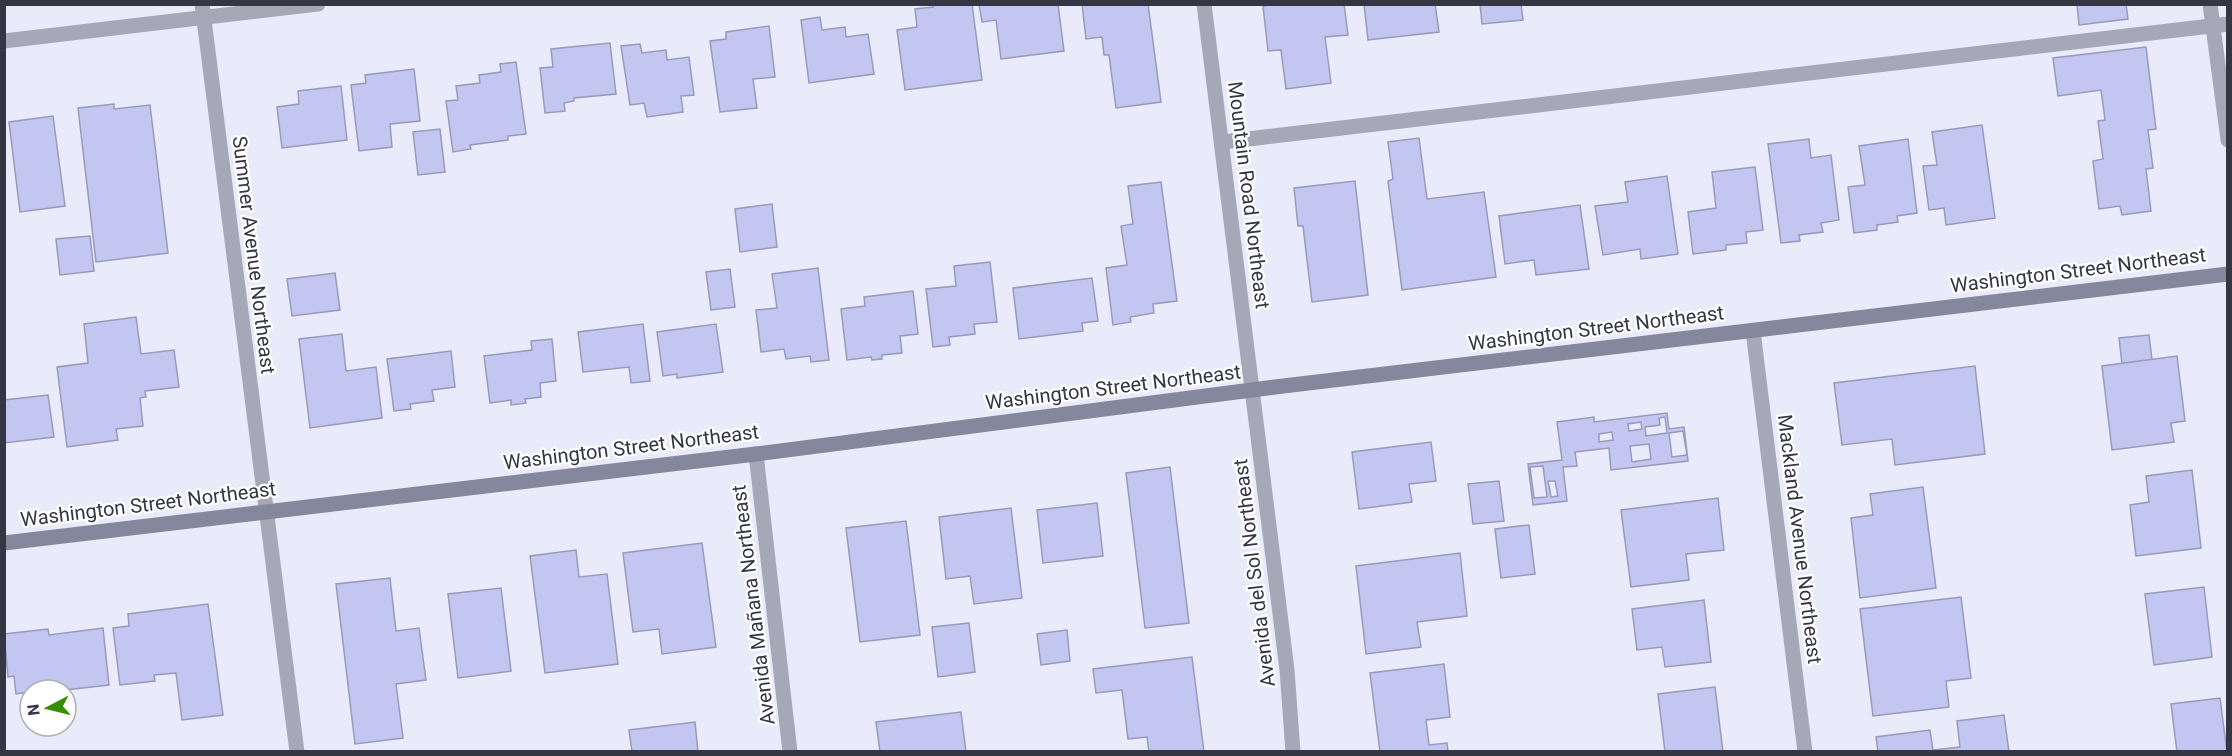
<svg xmlns="http://www.w3.org/2000/svg" width="2232" height="756" viewBox="0 0 2232 756" font-family="Roboto,sans-serif">
  <style>
    .building { fill: #c2c6f0; stroke: #989abb; stroke-width: 1.5; fill-rule: evenodd }
    .lines { fill: none; stroke-linecap: round; stroke-linejoin: round }
    .lane { stroke: #a6a8b7; stroke-width: 15 }
    .street { stroke: #a6a8b7; stroke-width: 15 }
    .secondary { stroke: #85879c; stroke-width: 15 }
    .labels { text-anchor: middle; stroke-width: 4.5; stroke-linejoin: round; paint-order: stroke }
    .street-label { font-size: 20px; fill: #353643; stroke: #fff }
  </style>
  <rect width="100%" height="100%" fill="#eaebfa"/>
  <g class="building">
    <path d="M 932,4 L 972,4 L 982,80 L 905,90 L 897,30 L 917,27 L 915,9 L 933,7 Z"/>
    <path d="M 979,4 L 1058,4 L 1064,51 L 1001,59 L 996,20 L 982,22 Z"/>
    <path d="M 1082,4 L 1148,4 L 1161,102 L 1116,108 L 1109,55 L 1104,55 L 1102,37 L 1086,39 Z"/>
    <path d="M 1274,4 L 1344,4 L 1348,35 L 1325,37 L 1331,83 L 1286,89 L 1281,50 L 1268,51 L 1263,6 Z"/>
    <path d="M 1364,4 L 1435,4 L 1439,32 L 1368,40 Z"/>
    <path d="M 1480,4 L 1521,4 L 1523,20 L 1482,24 Z"/>
    <path d="M 2077,4 L 2126,4 L 2128,19 L 2079,25 Z"/>
    <path d="M 820,17 L 822,30 L 845,27 L 846,37 L 868,34 L 874,74 L 809,83 L 801,20 Z"/>
    <path d="M 769,26 L 775,77 L 753,79 L 757,108 L 720,112 L 710,41 L 726,39 L 726,32 Z"/>
    <path d="M 610,43 L 616,94 L 574,98 L 574,101 L 564,103 L 565,111 L 545,113 L 540,68 L 553,67 L 551,49 Z"/>
    <path d="M 640,44 L 642,53 L 666,50 L 667,60 L 689,57 L 694,95 L 681,96 L 683,112 L 647,117 L 644,103 L 630,105 L 621,46 Z"/>
    <path d="M 2146,47 L 2156,129 L 2148,130 L 2153,168 L 2146,169 L 2151,211 L 2122,215 L 2120,206 L 2099,209 L 2093,161 L 2103,159 L 2098,121 L 2105,120 L 2101,90 L 2058,96 L 2053,58 Z"/>
    <path d="M 516,62 L 526,134 L 508,136 L 508,140 L 470,145 L 471,149 L 453,152 L 446,101 L 458,100 L 456,86 L 480,83 L 479,75 L 501,72 L 500,64 Z"/>
    <path d="M 414,69 L 420,121 L 390,124 L 392,147 L 359,151 L 351,85 L 366,83 L 365,75 Z"/>
    <path d="M 341,86 L 347,140 L 282,148 L 277,107 L 299,104 L 298,91 Z"/>
    <path d="M 114,104 L 114,109 L 150,105 L 168,253 L 96,262 L 78,108 Z"/>
    <path d="M 53,116 L 65,206 L 20,212 L 9,122 Z"/>
    <path d="M 1982,125 L 1995,218 L 1946,225 L 1944,208 L 1929,210 L 1923,166 L 1937,165 L 1932,132 Z"/>
    <path d="M 440,129 L 445,172 L 418,175 L 413,132 Z"/>
    <path d="M 1419,138 L 1427,199 L 1484,192 L 1496,277 L 1402,290 L 1388,181 L 1393,179 L 1388,142 Z"/>
    <path d="M 1809,139 L 1811,158 L 1831,155 L 1839,220 L 1821,223 L 1823,232 L 1799,235 L 1800,241 L 1781,243 L 1768,144 Z"/>
    <path d="M 1908,139 L 1917,213 L 1897,216 L 1898,222 L 1877,225 L 1877,230 L 1854,233 L 1848,187 L 1865,185 L 1859,146 Z"/>
    <path d="M 1755,167 L 1763,230 L 1746,232 L 1747,243 L 1726,245 L 1726,250 L 1693,254 L 1688,212 L 1716,208 L 1712,172 Z"/>
    <path d="M 1667,176 L 1678,254 L 1641,259 L 1640,249 L 1603,255 L 1595,206 L 1628,202 L 1625,182 Z"/>
    <path d="M 1355,181 L 1368,295 L 1312,302 L 1303,226 L 1298,226 L 1294,188 Z"/>
    <path d="M 1161,182 L 1177,301 L 1153,304 L 1154,313 L 1130,317 L 1131,322 L 1113,325 L 1106,268 L 1127,265 L 1121,226 L 1133,224 L 1128,186 Z"/>
    <path d="M 772,204 L 777,247 L 740,252 L 735,209 Z"/>
    <path d="M 1580,205 L 1589,269 L 1536,275 L 1534,260 L 1505,264 L 1499,216 Z"/>
    <path d="M 90,236 L 94,271 L 60,275 L 56,239 Z"/>
    <path d="M 990,262 L 997,322 L 974,324 L 975,334 L 949,337 L 950,345 L 933,347 L 926,289 L 956,286 L 954,266 Z"/>
    <path d="M 818,268 L 829,360 L 811,362 L 810,356 L 786,359 L 784,349 L 761,352 L 756,310 L 777,308 L 772,274 Z"/>
    <path d="M 730,269 L 735,307 L 711,310 L 706,272 Z"/>
    <path d="M 335,273 L 340,310 L 292,316 L 287,279 Z"/>
    <path d="M 1092,278 L 1098,321 L 1082,323 L 1083,331 L 1019,339 L 1013,288 Z"/>
    <path d="M 913,291 L 918,334 L 900,336 L 902,353 L 882,355 L 882,359 L 872,360 L 871,357 L 847,360 L 841,309 L 865,306 L 864,297 Z"/>
    <path d="M 136,317 L 141,354 L 174,350 L 179,387 L 145,391 L 146,397 L 140,398 L 143,426 L 116,429 L 118,440 L 67,447 L 57,367 L 88,363 L 84,324 Z"/>
    <path d="M 643,324 L 650,381 L 631,383 L 629,367 L 583,372 L 578,332 Z"/>
    <path d="M 716,324 L 723,372 L 677,378 L 677,374 L 663,376 L 657,332 Z"/>
    <path d="M 342,334 L 346,371 L 376,367 L 382,418 L 310,428 L 299,339 Z"/>
    <path d="M 2149,335 L 2152,360 L 2122,364 L 2119,338 Z"/>
    <path d="M 552,339 L 556,381 L 540,383 L 541,397 L 525,399 L 526,403 L 511,405 L 511,400 L 490,403 L 484,356 L 532,350 L 531,341 Z"/>
    <path d="M 451,351 L 455,387 L 432,390 L 434,401 L 410,404 L 411,409 L 394,411 L 387,359 Z"/>
    <path d="M 2177,356 L 2185,421 L 2171,423 L 2174,442 L 2112,450 L 2102,366 Z"/>
    <path d="M 1975,366 L 1985,454 L 1895,465 L 1892,439 L 1842,445 L 1834,383 Z"/>
    <path d="M 48,395 L 54,437 L 4,443 L 4,400 Z"/>
    <path d="M 1667,413 L 1669,429 L 1684,427 L 1688,461 L 1611,470 L 1609,448 L 1575,452 L 1577,466 L 1563,467 L 1567,501 L 1533,505 L 1528,464 L 1562,460 L 1557,422 L 1594,417 L 1594,422 ZM 1665,417 L 1667,433 L 1646,436 L 1645,427 L 1660,425 L 1659,418 ZM 1641,422 L 1642,429 L 1629,431 L 1628,424 ZM 1683,431 L 1687,455 L 1672,457 L 1669,433 ZM 1612,432 L 1613,440 L 1599,442 L 1599,434 ZM 1649,444 L 1651,459 L 1632,462 L 1630,446 ZM 1543,466 L 1547,497 L 1534,498 L 1530,467 ZM 1548,481 L 1555,481 L 1558,496 L 1551,497 Z"/>
    <path d="M 1431,442 L 1436,481 L 1409,484 L 1412,502 L 1359,509 L 1352,452 Z"/>
    <path d="M 1170,467 L 1189,623 L 1145,628 L 1126,473 Z"/>
    <path d="M 2192,470 L 2201,548 L 2136,556 L 2130,505 L 2149,502 L 2146,476 Z"/>
    <path d="M 1499,481 L 1504,521 L 1473,524 L 1468,484 Z"/>
    <path d="M 1923,487 L 1936,588 L 1860,598 L 1851,518 L 1873,515 L 1870,494 Z"/>
    <path d="M 1718,498 L 1724,550 L 1686,554 L 1689,580 L 1631,587 L 1621,510 Z"/>
    <path d="M 1097,503 L 1103,556 L 1043,563 L 1037,510 Z"/>
    <path d="M 1011,508 L 1022,598 L 974,604 L 970,576 L 946,579 L 939,517 Z"/>
    <path d="M 906,521 L 920,635 L 860,642 L 846,528 Z"/>
    <path d="M 1529,525 L 1535,574 L 1501,578 L 1495,529 Z"/>
    <path d="M 702,543 L 716,647 L 662,654 L 659,629 L 633,632 L 623,553 Z"/>
    <path d="M 576,550 L 579,577 L 607,574 L 618,664 L 545,673 L 530,556 Z"/>
    <path d="M 1460,553 L 1467,616 L 1417,622 L 1421,647 L 1366,654 L 1356,566 Z"/>
    <path d="M 390,578 L 396,631 L 419,628 L 426,680 L 396,684 L 403,738 L 355,744 L 336,584 Z"/>
    <path d="M 2204,587 L 2212,657 L 2154,665 L 2145,594 Z"/>
    <path d="M 501,588 L 511,671 L 458,678 L 448,594 Z"/>
    <path d="M 1961,597 L 1971,678 L 1946,681 L 1949,707 L 1873,716 L 1860,609 Z"/>
    <path d="M 1704,600 L 1711,662 L 1665,667 L 1662,647 L 1637,650 L 1632,609 Z"/>
    <path d="M 208,604 L 223,715 L 182,720 L 176,673 L 154,675 L 155,681 L 120,685 L 113,628 L 129,626 L 128,614 Z"/>
    <path d="M 969,623 L 975,672 L 938,677 L 932,627 Z"/>
    <path d="M 103,628 L 109,685 L 65,690 L 30,690 L 30,692 L 16,694 L 14,676 L 8,677 L 4,634 L 48,629 L 49,635 Z"/>
    <path d="M 1067,630 L 1070,661 L 1041,665 L 1037,634 Z"/>
    <path d="M 1192,657 L 1204,752 L 1149,752 L 1147,737 L 1128,739 L 1122,690 L 1096,693 L 1093,669 Z"/>
    <path d="M 1444,664 L 1450,717 L 1426,720 L 1429,745 L 1447,743 L 1448,752 L 1380,752 L 1370,673 Z"/>
    <path d="M 1715,687 L 1723,752 L 1665,752 L 1658,694 Z"/>
    <path d="M 2220,698 L 2227,752 L 2177,752 L 2171,704 Z"/>
    <path d="M 961,712 L 966,752 L 880,752 L 876,722 Z"/>
    <path d="M 2004,715 L 2009,752 L 1878,752 L 1876,737 L 1930,730 L 1933,750 L 1960,747 L 1957,721 Z"/>
    <path d="M 695,722 L 698,752 L 632,752 L 629,730 Z"/>
  </g>
  <g class="lines">
    <path class="lane" d="M 1222,142 L 2228,24"/>
    <g class="street">
      <path d="M 202,4 L 297,752"/>
      <path d="M 1204,4 L 1287,670 L 1293,752"/>
      <path d="M 2210,4 L 2228,140"/>
      <path d="M 4,41 L 318,4"/>
      <path d="M 1753,331 L 1805,752"/>
      <path d="M 756,454 L 790,752"/>
    </g>
    <path class="secondary" d="M 4,543 L 756,454 L 1283,386 L 2228,274"/>
  </g>
  <g class="labels">
    <g class="street-label">
      <text transform="translate(1249 195) rotate(83)" y="7">Mountain Road Northeast</text>
      <text transform="translate(254 255) rotate(83)" y="7">Summer Avenue Northeast</text>
      <text transform="translate(2078 270) rotate(-7)" y="7">Washington Street Northeast</text>
      <text transform="translate(1596 328) rotate(-7)" y="7">Washington Street Northeast</text>
      <text transform="translate(1113 387) rotate(-7)" y="7">Washington Street Northeast</text>
      <text transform="translate(631 447) rotate(-7)" y="7">Washington Street Northeast</text>
      <text transform="translate(148 504) rotate(-7)" y="7">Washington Street Northeast</text>
      <text transform="translate(1800 539) rotate(83)" y="7">Mackland Avenue Northeast</text>
      <text transform="translate(1254 573) rotate(-97)" y="7">Avenida del Sol Northeast</text>
      <text transform="translate(753 605) rotate(-97)" y="7">Avenida Mañana Northeast</text>
    </g>
  </g>
  <rect width="2232" height="756" fill="none" stroke="#353643" stroke-width="12"/>
  <g transform="translate(48 708) rotate(263)"><circle r="28" fill="#ffffff" stroke="#aeafb4" stroke-width="1.5"/>
  <path d="M0-4.5L10 22L0 15L-10 22Z" fill="#338f00"/>
  <text y="-9" font-size="16" font-weight="bold" text-anchor="middle" fill="#353643">N</text>
  </g>
</svg>
